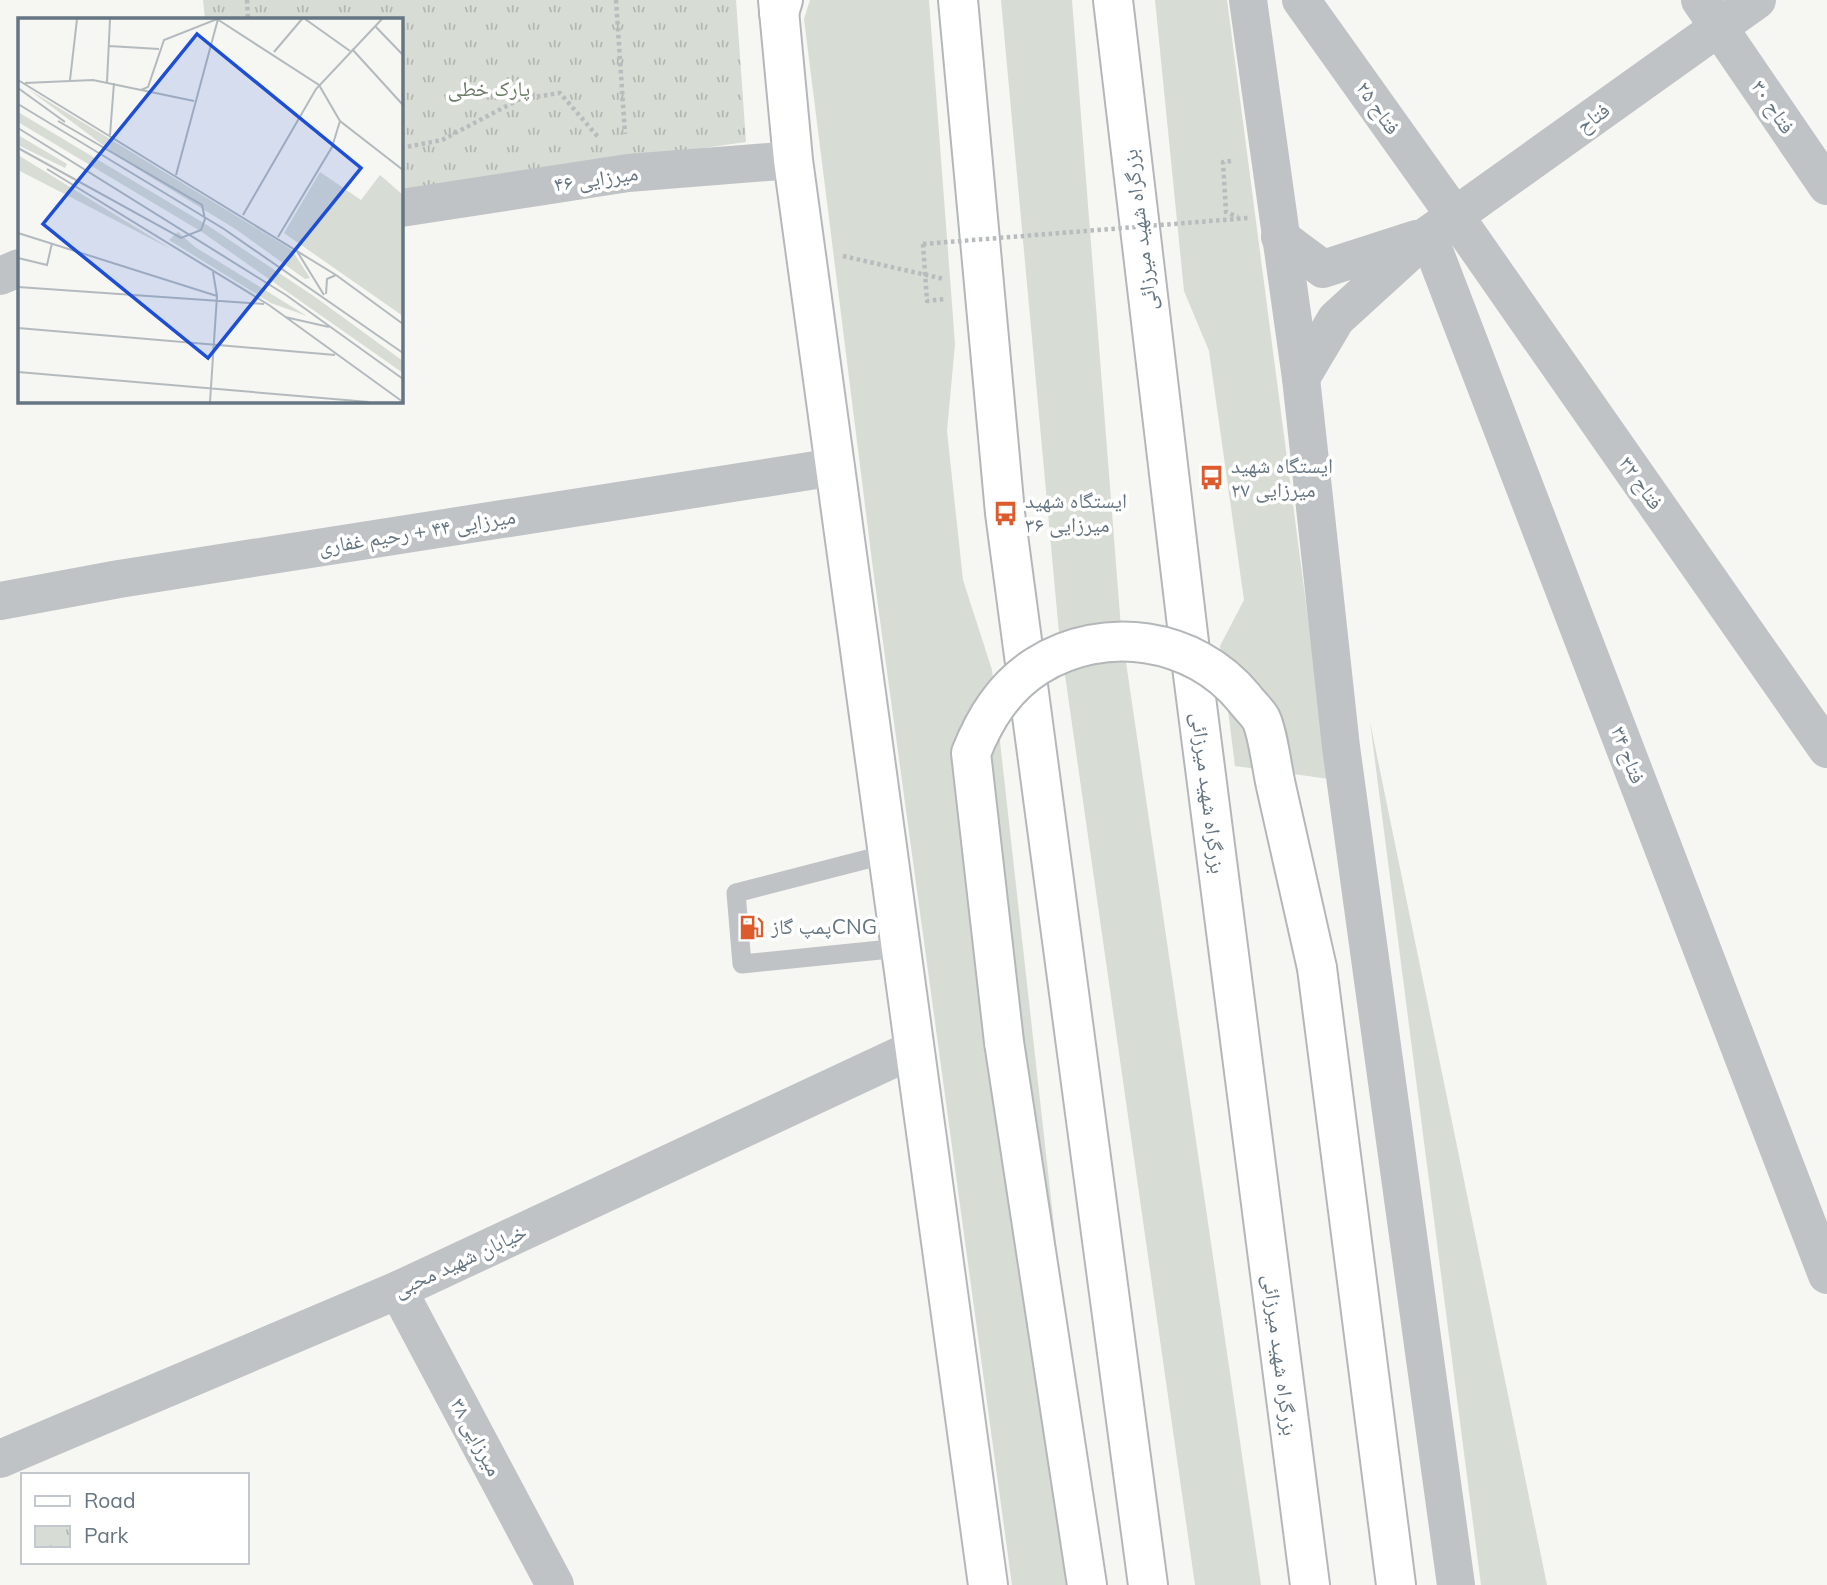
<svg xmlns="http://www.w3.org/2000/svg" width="1827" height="1585" viewBox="0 0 1827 1585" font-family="Mulish,'Noto Naskh Arabic',sans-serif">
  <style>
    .grass { fill: #d7dcd4 }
    .park { fill: url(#park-tufts) }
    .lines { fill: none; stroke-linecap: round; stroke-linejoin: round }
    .secondary-casing { stroke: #b4b8bc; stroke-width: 42 }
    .trunk-casing { stroke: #b4b7ba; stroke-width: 42 }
    .path { stroke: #b9bcbe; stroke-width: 4.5; stroke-dasharray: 3.5 3.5; stroke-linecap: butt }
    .service { stroke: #bfc3c6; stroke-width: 19 }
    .minor { stroke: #bfc3c6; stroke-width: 38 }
    .tertiary { stroke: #bfc3c6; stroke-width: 38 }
    .secondary { stroke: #fff; stroke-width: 38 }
    .trunk { stroke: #fff; stroke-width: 38 }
    .trunk-bridge-casing { stroke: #b4b7ba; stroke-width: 42; stroke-linecap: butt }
    .path-bridge { stroke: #b9bcbe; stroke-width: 4.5; stroke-dasharray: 3.5 3.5; stroke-linecap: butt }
    .trunk-bridge { stroke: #fff; stroke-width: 38 }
    .labels { text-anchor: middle; stroke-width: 7; stroke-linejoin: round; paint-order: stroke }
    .park-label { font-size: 21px; fill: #687a64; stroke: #fff }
    .street-label { font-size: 21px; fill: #667582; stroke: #fff }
    .poi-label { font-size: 21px; fill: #667582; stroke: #fff; text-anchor: start }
    .inset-road { fill: none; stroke: #b3babe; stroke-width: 2 }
    .view { fill: #1d4ed8; fill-opacity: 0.15; stroke: #1d4ed8; stroke-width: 3.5 }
    .inset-edge { fill: none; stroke: #667582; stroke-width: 3.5 }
  </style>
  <defs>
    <pattern id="park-tufts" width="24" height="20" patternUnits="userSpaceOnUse" patternTransform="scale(1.75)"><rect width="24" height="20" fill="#d7dcd4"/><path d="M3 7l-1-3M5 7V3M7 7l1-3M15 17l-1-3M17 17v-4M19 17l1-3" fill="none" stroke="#b2b7b1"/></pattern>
  </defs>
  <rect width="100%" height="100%" fill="#f6f6f2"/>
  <g class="grass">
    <path d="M 810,0 L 929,0 L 955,344 L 947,431 L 963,580 L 992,670 L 1076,1423 L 1085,1585 L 1012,1585 L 873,569 L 804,19 Z"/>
    <path d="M 1001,0 L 1072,0 L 1121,628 L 1261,1585 L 1195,1585 L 1059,633 Z"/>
    <path d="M 1155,0 L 1227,0 L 1329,779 L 1235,766 L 1220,646 L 1244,600 L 1209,351 L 1184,291 Z"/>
    <path d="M 1370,722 L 1547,1585 L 1481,1585 Z"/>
  </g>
  <path class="park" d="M 203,0 L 736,0 L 746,142 L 401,191 L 401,19 L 205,19 Z"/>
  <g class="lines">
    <defs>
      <path id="secondary" d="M 778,0 L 793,160 L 988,1585"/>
      <g id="trunk">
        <path d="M 958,0 L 1005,513 L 1148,1585"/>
        <path d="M 1113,0 L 1190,651 L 1310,1585"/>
        <path d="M 779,13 L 783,0"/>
        <path d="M 1317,968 L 1396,1585"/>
        <path d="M 1004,1042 L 1087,1585"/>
      </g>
    </defs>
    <use href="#secondary" class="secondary-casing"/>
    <use href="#trunk" class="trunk-casing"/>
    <g class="path">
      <path d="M 247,0 L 248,19"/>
      <path d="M 616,0 L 625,134"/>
      <path d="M 401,148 L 442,140 L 520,99 L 560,93 L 599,138"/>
      <path d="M 1231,161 L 1223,162 L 1226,212 L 1238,217"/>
      <path d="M 923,244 L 927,301 L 945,299"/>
      <path d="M 843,256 L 944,279"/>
    </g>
    <path class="service" d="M 887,854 L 736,893 L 742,964 L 900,948"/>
    <g class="minor">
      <path d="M 1301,0 L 1455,216 L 1827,749"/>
      <path d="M 1700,0 L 1827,186"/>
      <path d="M 401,208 L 628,173 L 793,160"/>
      <path d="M 1428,235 L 1827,1275"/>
      <path d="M 0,276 L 19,268"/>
      <path d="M 0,601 L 119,579 L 835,467"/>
      <path d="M 398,1290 L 555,1585"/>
    </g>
    <g class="tertiary">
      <path d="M 1248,0 L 1301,378 L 1341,747 L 1456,1585"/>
      <path d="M 1280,237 L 1323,269 L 1416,239"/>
      <path d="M 1301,378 L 1336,319 L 1428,235 L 1757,0"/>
      <path d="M 0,1459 L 398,1290 L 914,1049"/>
    </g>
    <use href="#secondary" class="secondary"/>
    <use href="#trunk" class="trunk"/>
    <defs>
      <path id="trunk-bridge" d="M 1004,1042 L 971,753 C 985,718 1004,687 1037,666 C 1104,624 1194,637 1244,698 C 1249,705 1257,712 1261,719 C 1268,733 1272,769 1276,786 C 1290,847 1303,908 1317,968"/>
    </defs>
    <use href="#trunk-bridge" class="trunk-bridge-casing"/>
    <path class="path-bridge" d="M 923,244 L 1248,218"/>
    <use href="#trunk-bridge" class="trunk-bridge"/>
  </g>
  <defs>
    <symbol id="bus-bare" viewBox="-9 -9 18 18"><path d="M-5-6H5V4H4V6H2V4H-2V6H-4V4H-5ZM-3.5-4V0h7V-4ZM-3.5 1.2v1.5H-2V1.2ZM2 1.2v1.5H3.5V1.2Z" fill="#dc5a2c" stroke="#fff" stroke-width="2.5" paint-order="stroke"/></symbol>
    <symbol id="fuel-bare" viewBox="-9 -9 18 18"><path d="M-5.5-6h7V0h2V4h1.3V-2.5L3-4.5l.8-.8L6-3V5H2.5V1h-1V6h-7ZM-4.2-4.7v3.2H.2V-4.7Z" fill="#dc5a2c" stroke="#fff" stroke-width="2.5" paint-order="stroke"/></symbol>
  </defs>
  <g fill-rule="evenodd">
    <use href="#bus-bare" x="1194" y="460" width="35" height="35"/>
    <use href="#bus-bare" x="988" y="496" width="35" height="35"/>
    <use href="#fuel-bare" x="734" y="910" width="35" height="35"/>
  </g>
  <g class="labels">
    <g class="park-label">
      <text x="489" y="96">پارک خطی</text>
    </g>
    <g class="street-label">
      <text transform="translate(1773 107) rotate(56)" y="7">فتاح ۳۰</text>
      <text transform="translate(1378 108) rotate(55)" y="7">فتاح ۲۵</text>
      <text transform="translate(1593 118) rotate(-36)" y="7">فتاح</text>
      <text transform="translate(596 179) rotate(-8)" y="7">میرزایی ۴۶</text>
      <text transform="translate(1140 230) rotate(-97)" y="7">بزرگراه شهید میرزائی</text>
      <text transform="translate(1641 483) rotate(55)" y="7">فتاح ۳۲</text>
      <text transform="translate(417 532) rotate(-9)" y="7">میرزایی ۴۴ + رحیم غفاری</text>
      <text transform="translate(1628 755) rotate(69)" y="7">فتاح ۳۴</text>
      <text transform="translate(1208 793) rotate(83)" y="7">بزرگراه شهید میرزائی</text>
      <text transform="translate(460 1261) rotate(-25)" y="7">خیابان شهید محبی</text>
      <text transform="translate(1280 1355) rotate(83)" y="7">بزرگراه شهید میرزائی</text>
      <text transform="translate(476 1437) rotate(62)" y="7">میرزایی ۳۸</text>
    </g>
    <g class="poi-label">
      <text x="1231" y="473">ایستگاه شهید<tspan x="1231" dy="24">میرزایی ۲۷</tspan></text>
      <text x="1025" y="508">ایستگاه شهید<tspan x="1025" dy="24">میرزایی ۳۶</tspan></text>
      <text x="771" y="934">پمپ گازCNG</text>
    </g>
  </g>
  <g transform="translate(18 18)">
    <rect width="385" height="385" fill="#f6f6f2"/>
    <path d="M 10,71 L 274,232 L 292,260 L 287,261 L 219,212 L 105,142 ZM 0,94 L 189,207 L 297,279 L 385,343 L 385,355 L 184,214 L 0,104 ZM 0,117 L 49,146 L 47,150 L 0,127 ZM 0,137 L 153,231 L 0,152 ZM 160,214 L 177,229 L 289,298 L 253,285 L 151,222 Z" fill="#d7dcd4"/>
    <path d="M 302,154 L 343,182 L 362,157 L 385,177 L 385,298 L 266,215 Z" fill="#d7dcd4"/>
    <path class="inset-road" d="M 287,1 L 332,33M 357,8 L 385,37M 91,28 L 141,31M 334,31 L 385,87M 256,34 L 284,1M 0,62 L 318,257M 52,62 L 59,1M 89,64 L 92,1M 7,65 L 75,62 L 176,83M 0,70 L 47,104M 123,72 L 130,69 L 146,22 L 199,1 L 301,67 L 322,103 L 385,152M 0,86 L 206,211 L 385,335M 0,110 L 268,277 L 385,361M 92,117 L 96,65M 0,130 L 163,220 L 183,212 L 187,201 L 184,187 L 40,103M 29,151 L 251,287 L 385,384M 158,157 L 200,1M 225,197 L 298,71 L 364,1M 0,215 L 199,278M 260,219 L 314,129 L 322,103M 277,230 L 306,277M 0,240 L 29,247 L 34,225M 318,257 L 385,306M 0,269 L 246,286M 308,276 L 309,261 L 318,257M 267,299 L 311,309M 0,310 L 317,337M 0,354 L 351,384M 192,384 L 199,278 L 195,254"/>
    <path class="view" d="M 179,16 L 343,150 L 190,340 L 25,206 Z"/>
    <rect width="385" height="385" class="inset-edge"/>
  </g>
  <rect x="21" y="1473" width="228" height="91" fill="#ffffff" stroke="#c2c8cd" stroke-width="2"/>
  <rect x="35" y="1496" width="35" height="10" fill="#ffffff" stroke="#c2c8cd" stroke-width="2"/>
  <text x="84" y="1508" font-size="21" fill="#667582">Road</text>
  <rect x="35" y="1526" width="35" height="21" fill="url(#park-tufts)" stroke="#c2c8cd" stroke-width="2"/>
  <text x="84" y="1543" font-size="21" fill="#667582">Park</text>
</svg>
